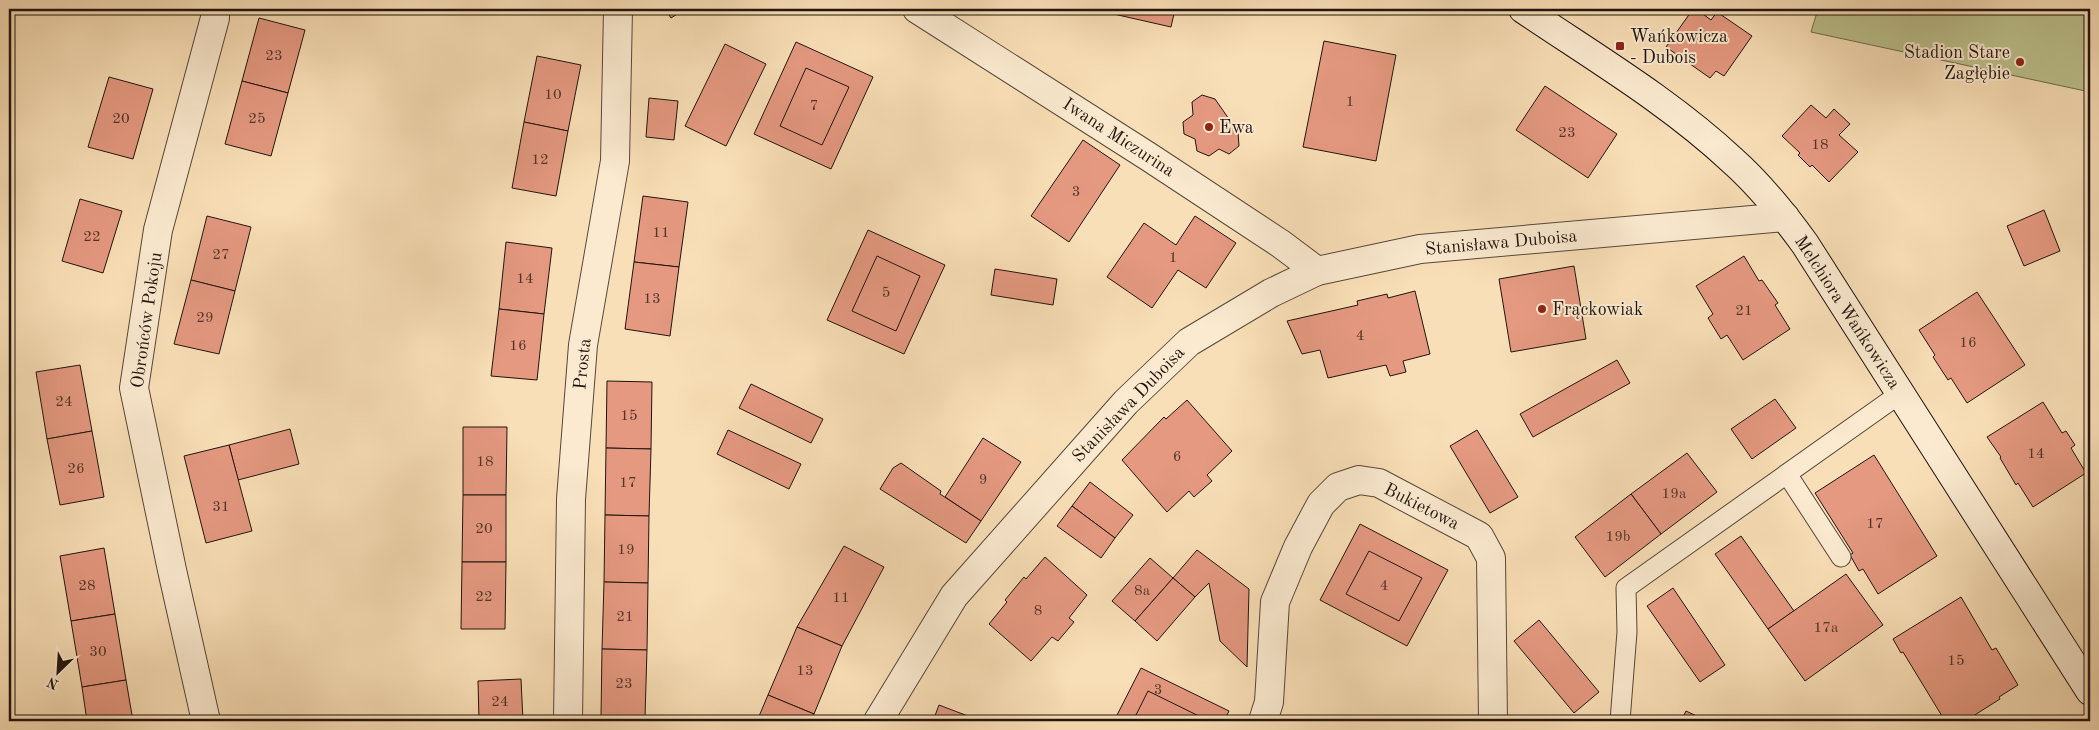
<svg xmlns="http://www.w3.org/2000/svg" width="2099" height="730" viewBox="0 0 2099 730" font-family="'Old Standard TT',serif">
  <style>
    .green { fill: #bcc28f; stroke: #6e6b4e }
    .building { fill: #e59981; stroke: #21140d }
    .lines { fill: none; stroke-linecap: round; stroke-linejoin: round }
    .lane-casing { stroke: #574738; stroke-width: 21 }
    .street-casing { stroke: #574738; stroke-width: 30 }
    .secondary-casing { stroke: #21140d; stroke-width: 30 }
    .lane { stroke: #fbead0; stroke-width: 19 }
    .street { stroke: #fbead0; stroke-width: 28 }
    .secondary { stroke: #fbead0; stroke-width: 28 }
    .poi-dot { fill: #8f2418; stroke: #fbead0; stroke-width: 2 }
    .labels { text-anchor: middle; stroke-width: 4; stroke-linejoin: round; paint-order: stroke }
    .number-label { font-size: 15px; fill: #52352a }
    .poi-label { font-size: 18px; fill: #21140d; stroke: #fbead0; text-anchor: start }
    .street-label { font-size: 18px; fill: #21140d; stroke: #fbead0 }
  </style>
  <rect width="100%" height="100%" fill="#f9dfb7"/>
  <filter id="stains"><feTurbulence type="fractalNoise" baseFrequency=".004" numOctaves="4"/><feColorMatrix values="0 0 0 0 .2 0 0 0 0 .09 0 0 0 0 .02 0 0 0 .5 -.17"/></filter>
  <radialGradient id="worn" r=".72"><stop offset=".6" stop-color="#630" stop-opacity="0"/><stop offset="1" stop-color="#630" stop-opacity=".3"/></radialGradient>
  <path class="green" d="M 1818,9 L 2090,9 L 2090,92 L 1811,32 Z"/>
  <g class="building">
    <path d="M 130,9 L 167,9 L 131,14 Z"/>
    <path d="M 665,9 L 685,9 L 671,18 Z"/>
    <path d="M 1097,9 L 1175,9 L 1171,27 L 1096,10 Z"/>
    <path d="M 1693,9 L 1696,9 L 1711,20 L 1717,12 L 1752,36 L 1724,76 L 1716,71 L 1710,78 L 1666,47 Z"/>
    <path d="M 259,18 L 305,30 L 288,93 L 242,81 Z"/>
    <path d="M 1324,41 L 1396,55 L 1376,161 L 1303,147 Z"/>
    <path d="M 796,42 L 873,77 L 831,169 L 754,134 Z"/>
    <path d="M 725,44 L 766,64 L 726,146 L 685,126 Z"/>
    <path d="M 537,56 L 581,65 L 568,131 L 524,122 Z"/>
    <path d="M 806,68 L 849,87 L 822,145 L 780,126 Z"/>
    <path d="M 109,77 L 153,89 L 133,159 L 88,147 Z"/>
    <path d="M 242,81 L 288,93 L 271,156 L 225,144 Z"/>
    <path d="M 1545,86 L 1617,134 L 1588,178 L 1516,130 Z"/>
    <path d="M 1202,95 L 1215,99 L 1238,132 L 1239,146 L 1229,154 L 1219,149 L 1209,156 L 1197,151 L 1195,139 L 1184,134 L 1183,122 L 1193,115 L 1192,102 Z"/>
    <path d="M 649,98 L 678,101 L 674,140 L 646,137 Z"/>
    <path d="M 1811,105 L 1826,118 L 1834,109 L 1850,124 L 1839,135 L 1858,152 L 1829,182 L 1812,165 L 1810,167 L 1798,155 L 1800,153 L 1782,136 Z"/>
    <path d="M 524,122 L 568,131 L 556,196 L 512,188 Z"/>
    <path d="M 1083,140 L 1120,165 L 1069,242 L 1031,216 Z"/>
    <path d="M 643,196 L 688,202 L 679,267 L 634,262 Z"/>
    <path d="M 80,199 L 122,211 L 103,273 L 62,261 Z"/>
    <path d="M 2044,210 L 2060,251 L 2024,266 L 2007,226 Z"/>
    <path d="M 207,216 L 251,227 L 235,291 L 191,280 Z"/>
    <path d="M 1195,216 L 1236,243 L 1206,288 L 1178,270 L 1152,308 L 1107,277 L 1144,223 L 1176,245 Z"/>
    <path d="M 868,230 L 945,265 L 904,354 L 827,320 Z"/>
    <path d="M 506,242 L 552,248 L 544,314 L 499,309 Z"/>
    <path d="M 877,256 L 920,276 L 896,331 L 852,311 Z"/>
    <path d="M 1744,256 L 1759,281 L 1762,280 L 1778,303 L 1775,305 L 1790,329 L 1743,360 L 1727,335 L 1721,339 L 1708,318 L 1713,314 L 1696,286 Z"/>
    <path d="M 634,262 L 679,267 L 670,336 L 625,329 Z"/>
    <path d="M 1574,266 L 1586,339 L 1511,352 L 1499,279 Z"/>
    <path d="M 995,269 L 1057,279 L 1053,305 L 991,295 Z"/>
    <path d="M 191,280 L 235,291 L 219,354 L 174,344 Z"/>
    <path d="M 1415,291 L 1430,354 L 1403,361 L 1406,372 L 1390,376 L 1386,365 L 1328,378 L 1320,350 L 1302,354 L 1287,321 L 1358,305 L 1357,301 L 1387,294 L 1388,298 Z"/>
    <path d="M 1977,292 L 2025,365 L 1967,403 L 1951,378 L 1948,380 L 1933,357 L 1935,355 L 1919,330 Z"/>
    <path d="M 499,309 L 544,314 L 537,380 L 491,376 Z"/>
    <path d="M 1617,360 L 1630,383 L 1533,437 L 1520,414 Z"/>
    <path d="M 80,365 L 92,431 L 47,439 L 36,372 Z"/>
    <path d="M 607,381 L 652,382 L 651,449 L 606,448 Z"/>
    <path d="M 751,384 L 823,419 L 811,443 L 739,408 Z"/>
    <path d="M 1775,399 L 1796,428 L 1752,459 L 1731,429 Z"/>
    <path d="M 1187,400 L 1232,451 L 1207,475 L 1212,481 L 1194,497 L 1189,491 L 1167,512 L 1122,460 L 1164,417 L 1166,419 Z"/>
    <path d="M 2043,402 L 2062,433 L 2066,431 L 2075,445 L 2071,448 L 2086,473 L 2033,507 L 2018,483 L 2016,485 L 2000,458 L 2001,457 L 1987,437 Z"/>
    <path d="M 463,427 L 507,427 L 506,495 L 463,495 Z"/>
    <path d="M 290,429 L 299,464 L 238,480 L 229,445 Z"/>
    <path d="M 728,430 L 801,464 L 789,489 L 717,454 Z"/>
    <path d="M 1477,430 L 1518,497 L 1490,513 L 1450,446 Z"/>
    <path d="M 92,431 L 104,497 L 60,505 L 47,439 Z"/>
    <path d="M 983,438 L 1021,462 L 981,521 L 945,497 Z"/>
    <path d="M 229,445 L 252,531 L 206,543 L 184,456 Z"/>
    <path d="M 606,448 L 651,449 L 649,516 L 605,515 Z"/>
    <path d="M 1687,453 L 1717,492 L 1661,534 L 1631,494 Z"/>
    <path d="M 1874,455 L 1937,556 L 1878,594 L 1863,569 L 1859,571 L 1850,555 L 1853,553 L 1815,493 Z"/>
    <path d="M 901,463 L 941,491 L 940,494 L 981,521 L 966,543 L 880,489 L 893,468 Z"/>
    <path d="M 1090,482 L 1133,515 L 1115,538 L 1072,506 Z"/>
    <path d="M 1631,494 L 1661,534 L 1605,577 L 1575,537 Z"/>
    <path d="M 463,495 L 506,495 L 506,562 L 462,562 Z"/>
    <path d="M 1072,506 L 1115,538 L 1101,558 L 1057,526 Z"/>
    <path d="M 605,515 L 649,516 L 648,583 L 604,582 Z"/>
    <path d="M 1360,524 L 1448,570 L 1407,646 L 1320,600 Z"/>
    <path d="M 1741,536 L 1794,611 L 1768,629 L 1715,554 Z"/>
    <path d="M 844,546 L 884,567 L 842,646 L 797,627 Z"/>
    <path d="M 104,548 L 115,614 L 71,621 L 60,556 Z"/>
    <path d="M 1197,550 L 1249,589 L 1247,667 L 1220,641 L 1209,583 L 1195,597 L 1173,578 Z"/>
    <path d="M 1369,551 L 1422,578 L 1399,621 L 1346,594 Z"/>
    <path d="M 1045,557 L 1087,595 L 1069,618 L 1074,622 L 1058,641 L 1052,637 L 1031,661 L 989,624 L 1007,602 L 1005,600 L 1024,577 L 1026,579 Z"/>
    <path d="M 1150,558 L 1173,578 L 1135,621 L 1112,601 Z"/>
    <path d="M 462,562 L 506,562 L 505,629 L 461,629 Z"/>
    <path d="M 1846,574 L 1883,625 L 1805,681 L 1768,629 Z"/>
    <path d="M 1173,578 L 1195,597 L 1157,641 L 1135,621 Z"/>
    <path d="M 604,582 L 648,583 L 647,650 L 602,649 Z"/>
    <path d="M 1673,588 L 1725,665 L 1700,682 L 1647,606 Z"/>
    <path d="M 1961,597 L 1992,650 L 1996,648 L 2018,685 L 1999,697 L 2000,699 L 1970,718 L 1968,716 L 1960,721 L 1945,721 L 1903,652 L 1901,653 L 1893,639 Z"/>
    <path d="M 115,614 L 126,680 L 82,687 L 71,621 Z"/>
    <path d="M 1539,620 L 1599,692 L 1574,713 L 1514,641 Z"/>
    <path d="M 797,627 L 842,646 L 814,714 L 768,695 Z"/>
    <path d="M 602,649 L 647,650 L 645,717 L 601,716 Z"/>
    <path d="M 1141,668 L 1229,711 L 1224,721 L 1114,721 Z"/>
    <path d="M 521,679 L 523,721 L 479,721 L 478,681 Z"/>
    <path d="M 126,680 L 133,721 L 87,721 L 82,687 Z"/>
    <path d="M 1148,691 L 1207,720 L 1207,721 L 1133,721 Z"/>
    <path d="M 768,695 L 814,714 L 811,721 L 757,721 Z"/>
    <path d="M 939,705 L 981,721 L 933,721 Z"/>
    <path d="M 1686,711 L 1707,721 L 1681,721 Z"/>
  </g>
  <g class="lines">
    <defs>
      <g id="lane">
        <path d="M 1787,474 L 1841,557"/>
        <path d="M 1620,721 L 1627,632 L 1626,588 L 1901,393"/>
      </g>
      <g id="street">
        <path d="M 917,9 L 1149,157 L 1281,244 L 1317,271"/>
        <path d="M 206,721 L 172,570 L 134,388 L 158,230 L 215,18 L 215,9"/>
        <path d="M 568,721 L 571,499 L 583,345 L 615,161 L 618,9"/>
        <path d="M 878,721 L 954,596 L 1126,402 L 1189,342 L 1271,293 L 1317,271 L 1420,249 L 1785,217"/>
        <path d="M 1263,721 L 1269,702 L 1275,602 L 1298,547 L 1321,504 L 1338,487 L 1359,480 L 1379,483 L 1479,536 L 1491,558 L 1493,721"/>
      </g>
      <path id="secondary" d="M 1523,9 C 1594,57 1670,102 1733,161 C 1760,185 1784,215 1805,244 L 2090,691"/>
    </defs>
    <use href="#lane" class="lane-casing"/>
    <use href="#street" class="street-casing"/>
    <use href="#secondary" class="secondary-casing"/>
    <use href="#lane" class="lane"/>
    <use href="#street" class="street"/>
    <use href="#secondary" class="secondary"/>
  </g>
  <g class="poi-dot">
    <rect x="1615" y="41" width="10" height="10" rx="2.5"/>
    <circle cx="2020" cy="62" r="5"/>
    <circle cx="1209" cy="127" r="5"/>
    <circle cx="1542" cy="309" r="5"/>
  </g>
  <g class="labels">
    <g class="number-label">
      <text x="274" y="60">23</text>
      <text x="553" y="99">10</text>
      <text x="1350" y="106">1</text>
      <text x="814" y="110">7</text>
      <text x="121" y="123">20</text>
      <text x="257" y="123">25</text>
      <text x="1567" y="137">23</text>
      <text x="1820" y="149">18</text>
      <text x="540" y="164">12</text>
      <text x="1076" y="196">3</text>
      <text x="661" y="237">11</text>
      <text x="92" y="241">22</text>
      <text x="221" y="259">27</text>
      <text x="1173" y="262">1</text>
      <text x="525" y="283">14</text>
      <text x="886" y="297">5</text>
      <text x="652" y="303">13</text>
      <text x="1744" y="315">21</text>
      <text x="205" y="322">29</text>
      <text x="1360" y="340">4</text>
      <text x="1968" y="347">16</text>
      <text x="518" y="350">16</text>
      <text x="64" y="406">24</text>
      <text x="629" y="420">15</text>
      <text x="2036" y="458">14</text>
      <text x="1177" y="461">6</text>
      <text x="485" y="466">18</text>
      <text x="76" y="473">26</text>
      <text x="983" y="484">9</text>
      <text x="628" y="487">17</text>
      <text x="1674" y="498">19a</text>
      <text x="221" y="511">31</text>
      <text x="1875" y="528">17</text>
      <text x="484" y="533">20</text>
      <text x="1618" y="541">19b</text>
      <text x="626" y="554">19</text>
      <text x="87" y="590">28</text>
      <text x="1384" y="590">4</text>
      <text x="1142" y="595">8a</text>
      <text x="484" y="601">22</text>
      <text x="841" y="602">11</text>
      <text x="1038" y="615">8</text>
      <text x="625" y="621">21</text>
      <text x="1826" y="632">17a</text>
      <text x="98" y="656">30</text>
      <text x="1956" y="665">15</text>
      <text x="805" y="675">13</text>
      <text x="624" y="688">23</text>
      <text x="1158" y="694">3</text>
      <text x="500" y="706">24</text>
    </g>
    <g class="poi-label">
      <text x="1630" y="42">Wańkowicza<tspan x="1630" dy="21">- Dubois</tspan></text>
      <text x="2010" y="58" text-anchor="end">Stadion Stare<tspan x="2010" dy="21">Zagłębie</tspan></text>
      <text x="1219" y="133">Ewa</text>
      <text x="1552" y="315">Frąckowiak</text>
    </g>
    <g class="street-label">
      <text transform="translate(1119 137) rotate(33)" y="6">Iwana Miczurina</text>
      <text transform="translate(1501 242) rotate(-5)" y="6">Stanisława Duboisa</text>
      <text transform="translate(1848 312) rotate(57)" y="6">Melchiora Wańkowicza</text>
      <text transform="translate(146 320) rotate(-82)" y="6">Obrońców Pokoju</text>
      <text transform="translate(582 364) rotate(-84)" y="6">Prosta</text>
      <text transform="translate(1128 404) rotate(-46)" y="6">Stanisława Duboisa</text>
      <text transform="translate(1422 506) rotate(27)" y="6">Bukietowa</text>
    </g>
  </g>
  <rect width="2099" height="730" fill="none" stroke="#f9dfb7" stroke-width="30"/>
  <rect x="10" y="10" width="2079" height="710" fill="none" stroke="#21140d" stroke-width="2.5"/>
  <rect x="15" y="15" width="2069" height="700" fill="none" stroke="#21140d"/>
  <g transform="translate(58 672) rotate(205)" stroke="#fbead0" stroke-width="4" paint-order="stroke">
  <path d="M0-4L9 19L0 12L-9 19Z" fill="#21140d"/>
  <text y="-8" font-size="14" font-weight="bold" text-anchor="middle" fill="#21140d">N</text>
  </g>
  <rect width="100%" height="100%" filter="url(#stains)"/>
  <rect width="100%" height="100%" fill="url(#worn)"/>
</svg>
